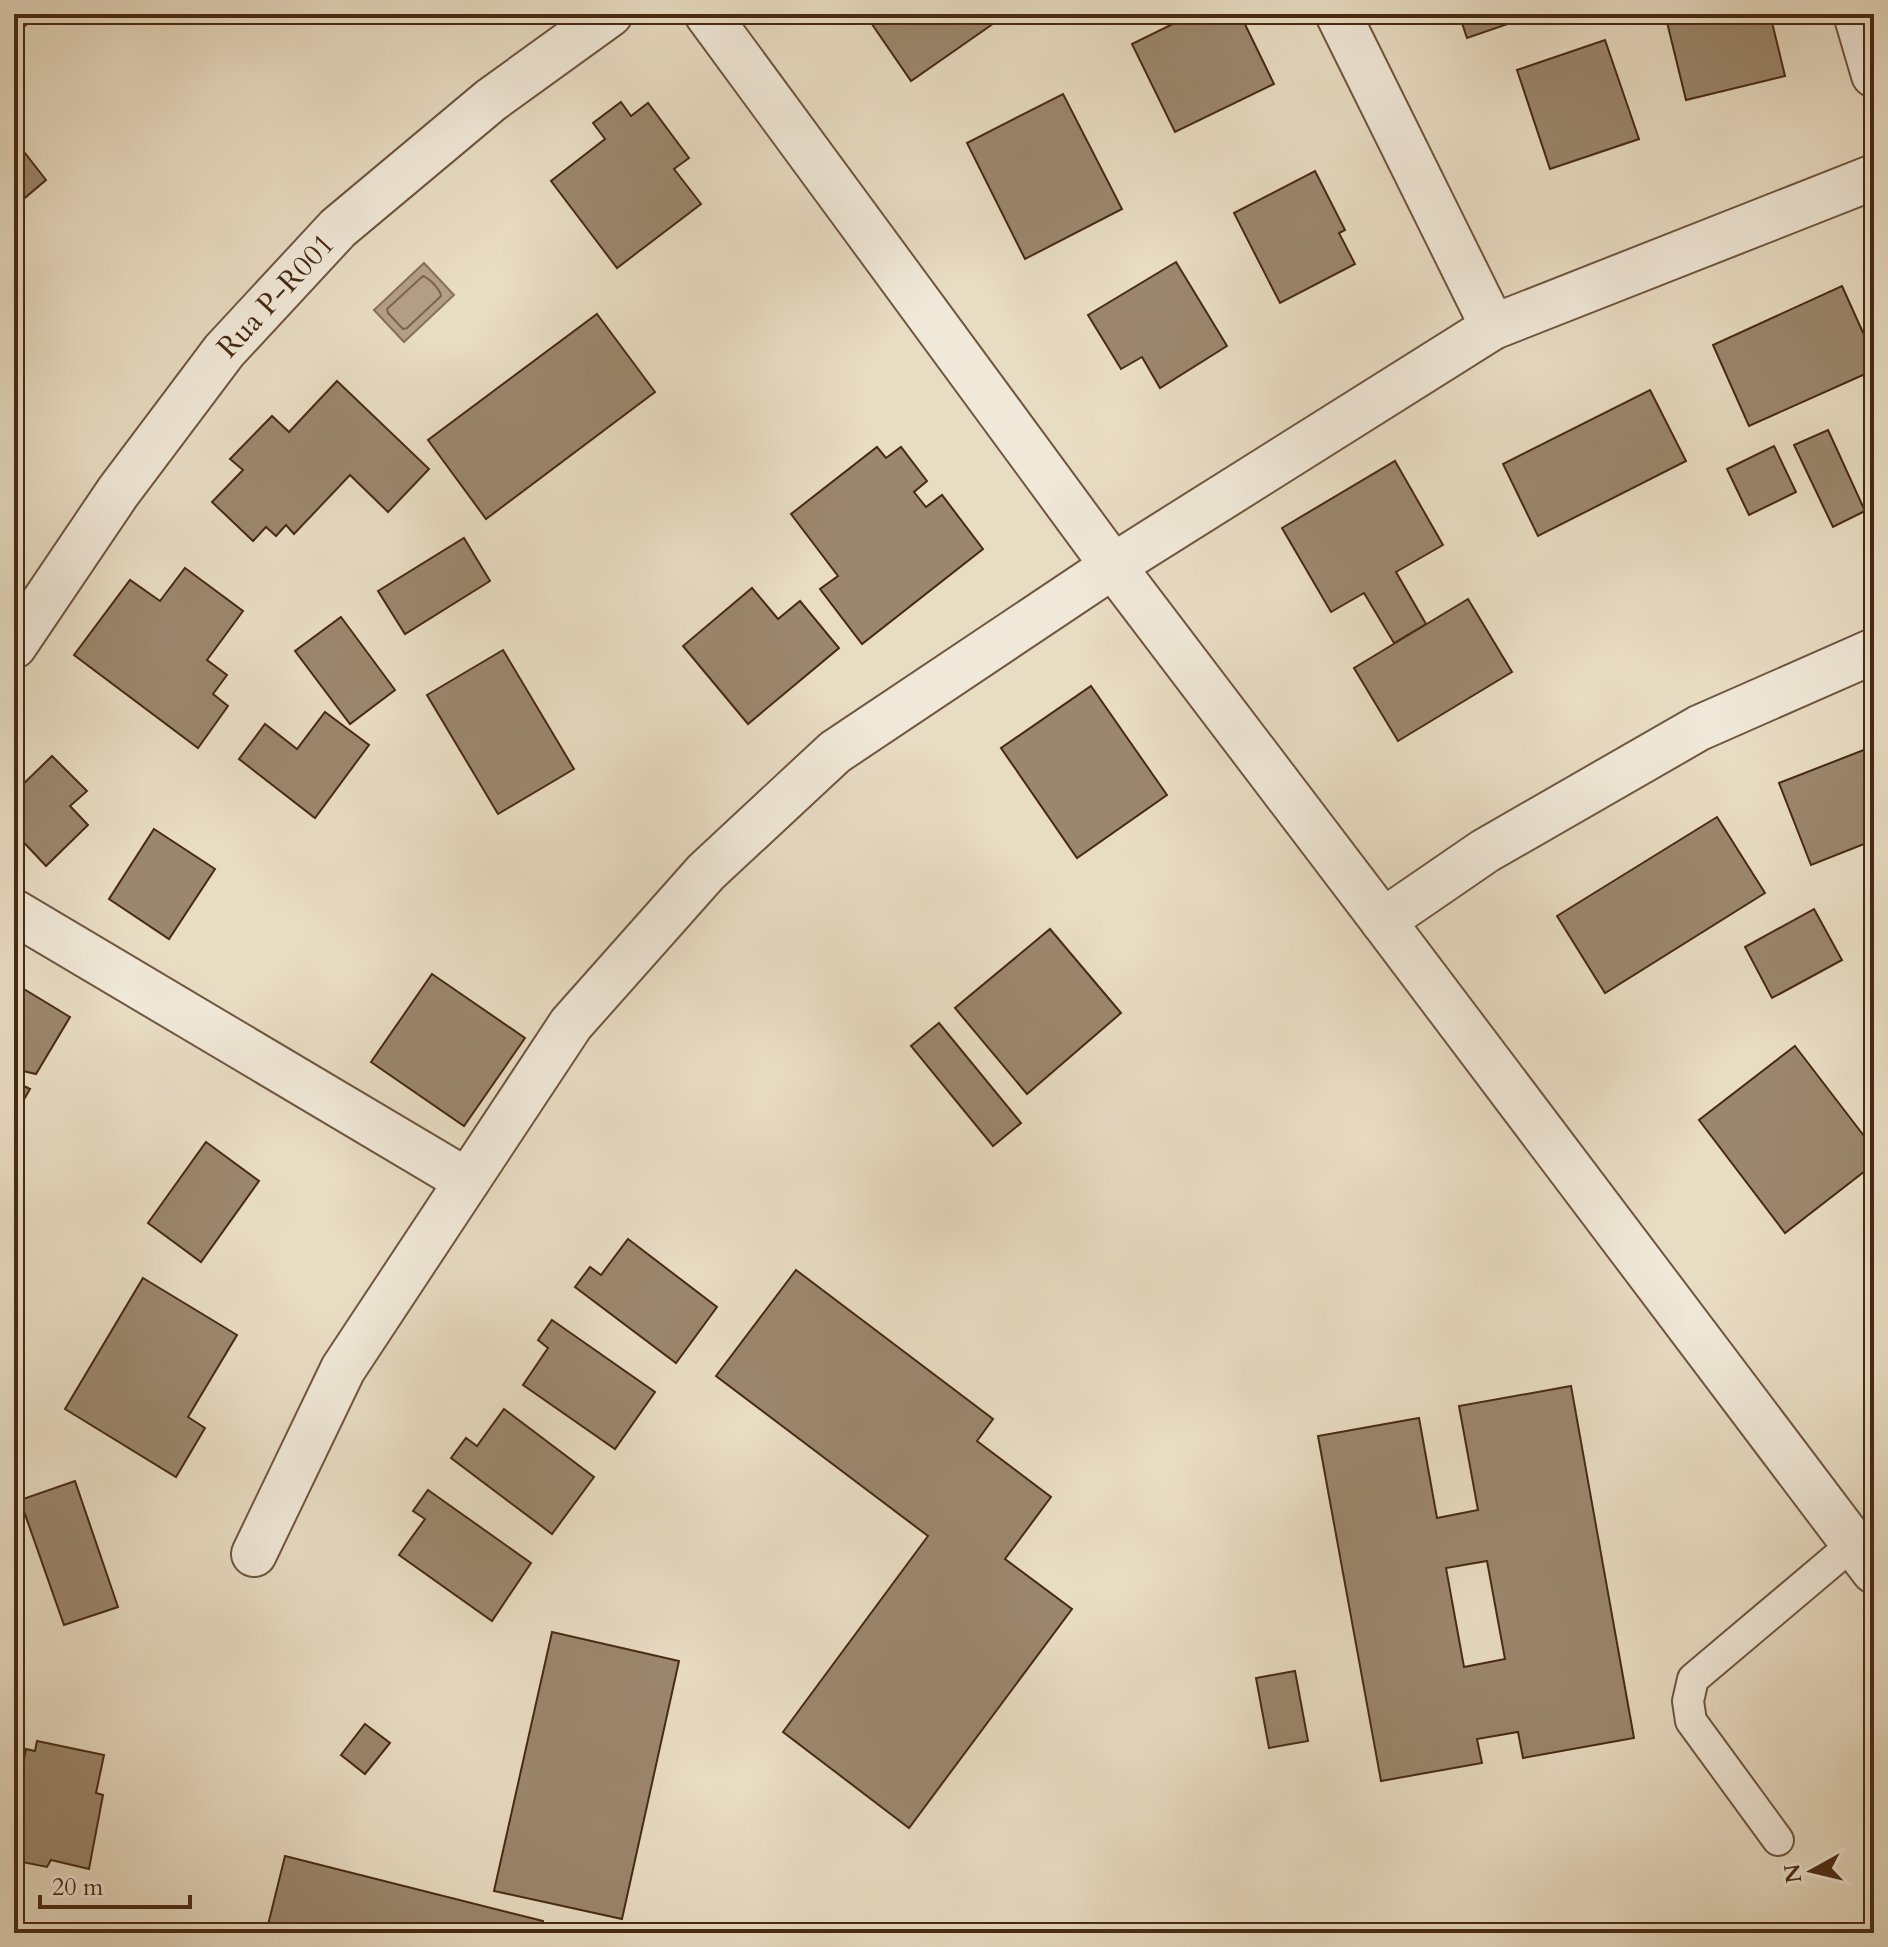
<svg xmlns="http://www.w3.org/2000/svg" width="1888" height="1947" viewBox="0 0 1888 1947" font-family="Cardo,serif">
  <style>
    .water { fill: #b29f87; stroke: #887058; stroke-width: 2 }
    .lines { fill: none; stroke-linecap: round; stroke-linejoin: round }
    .shore { stroke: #7d644c; stroke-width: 2 }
    .building { fill: #9b876e; stroke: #482a12; stroke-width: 2; fill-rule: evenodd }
    .service-casing { stroke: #70563e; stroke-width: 34 }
    .minor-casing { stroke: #70563e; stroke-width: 48 }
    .service { stroke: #f0e8d8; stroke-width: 30 }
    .minor { stroke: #f0e8d8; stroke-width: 44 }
    .labels { text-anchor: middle; stroke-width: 7; stroke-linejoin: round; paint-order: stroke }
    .street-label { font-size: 30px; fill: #482a12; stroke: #f0e8d8 }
  </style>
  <rect width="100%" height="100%" fill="#e8dcc3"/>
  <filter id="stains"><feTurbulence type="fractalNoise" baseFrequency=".0025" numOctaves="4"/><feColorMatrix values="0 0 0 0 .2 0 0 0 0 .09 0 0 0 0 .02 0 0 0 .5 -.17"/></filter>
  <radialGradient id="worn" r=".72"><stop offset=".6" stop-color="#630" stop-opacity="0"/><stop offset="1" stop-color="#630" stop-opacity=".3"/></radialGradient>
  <path class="water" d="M 424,263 L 454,295 L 404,342 L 374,310 Z"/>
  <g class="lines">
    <path class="shore" d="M 423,276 C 430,279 440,289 441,296 L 407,328 L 403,329 L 388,313 L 387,309 Z"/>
  </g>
  <g class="building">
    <path d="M 14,14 L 39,14 L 21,29 L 14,20 Z"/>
    <path d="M 865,14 L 1007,14 L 911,81 Z"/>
    <path d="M 1193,14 L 1240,14 L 1274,84 L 1175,132 L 1132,44 Z"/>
    <path d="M 1459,14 L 1537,14 L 1467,38 Z"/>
    <path d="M 1665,14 L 1770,14 L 1785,76 L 1686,100 Z"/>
    <path d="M 1605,40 L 1639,139 L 1550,169 L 1517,70 Z"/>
    <path d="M 1063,94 L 1122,209 L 1025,259 L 967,143 Z"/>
    <path d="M 621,102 L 631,116 L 648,103 L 689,158 L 674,169 L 701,204 L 617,268 L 551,181 L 605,139 L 593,123 Z"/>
    <path d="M 14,139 L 46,180 L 14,207 Z"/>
    <path d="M 1315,171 L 1345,230 L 1339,233 L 1355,264 L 1280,303 L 1234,213 Z"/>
    <path d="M 1176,262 L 1227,346 L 1160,388 L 1142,357 L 1121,369 L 1088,315 Z"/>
    <path d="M 1842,286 L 1874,357 L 1874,370 L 1749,426 L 1713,345 Z"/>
    <path d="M 597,314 L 655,392 L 486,519 L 428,440 Z"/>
    <path d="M 337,381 L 429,469 L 388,512 L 350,475 L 294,534 L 286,525 L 276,536 L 266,527 L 253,541 L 212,502 L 243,470 L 230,459 L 272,416 L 289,432 Z"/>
    <path d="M 1650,390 L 1686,461 L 1538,536 L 1503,464 Z"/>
    <path d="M 1828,430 L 1865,511 L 1833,527 L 1794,445 Z"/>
    <path d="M 1774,446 L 1796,492 L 1749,515 L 1727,469 Z"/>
    <path d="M 877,447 L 886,458 L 901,447 L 927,481 L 914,492 L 926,507 L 942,495 L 983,549 L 862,644 L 820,589 L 838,576 L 791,514 Z"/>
    <path d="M 1395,461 L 1443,545 L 1396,572 L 1426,624 L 1394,643 L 1364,593 L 1331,612 L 1282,528 Z"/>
    <path d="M 464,538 L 490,581 L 405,634 L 378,591 Z"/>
    <path d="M 185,568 L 243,611 L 207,660 L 227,675 L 213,694 L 228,706 L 198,748 L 74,655 L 130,580 L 160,601 Z"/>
    <path d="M 752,588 L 778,619 L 800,601 L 839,648 L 748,724 L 683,646 Z"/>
    <path d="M 1468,599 L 1512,672 L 1398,741 L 1354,668 Z"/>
    <path d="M 341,617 L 395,690 L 350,724 L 295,651 Z"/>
    <path d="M 503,650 L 574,769 L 498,814 L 427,695 Z"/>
    <path d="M 1091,686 L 1167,795 L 1077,858 L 1001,748 Z"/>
    <path d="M 325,712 L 369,745 L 315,818 L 239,759 L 265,724 L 297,749 Z"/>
    <path d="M 1874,746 L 1874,840 L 1811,865 L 1779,783 Z"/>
    <path d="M 52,756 L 87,791 L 70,806 L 88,825 L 46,866 L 14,832 L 14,793 Z"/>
    <path d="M 1717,817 L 1765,893 L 1605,993 L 1557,916 Z"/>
    <path d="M 154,829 L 215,869 L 169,939 L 109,899 Z"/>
    <path d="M 1814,909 L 1842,960 L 1772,998 L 1745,947 Z"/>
    <path d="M 1050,929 L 1121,1013 L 1027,1094 L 955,1008 Z"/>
    <path d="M 432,974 L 525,1038 L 464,1126 L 371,1062 Z"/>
    <path d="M 14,983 L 70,1017 L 36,1074 L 23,1071 L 16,1082 L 30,1089 L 14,1117 Z"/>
    <path d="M 939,1023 L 1021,1123 L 993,1146 L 911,1046 Z"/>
    <path d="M 1795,1046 L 1874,1149 L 1874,1164 L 1785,1233 L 1699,1120 Z"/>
    <path d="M 206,1142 L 259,1181 L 201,1262 L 148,1223 Z"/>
    <path d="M 628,1239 L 717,1307 L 676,1363 L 575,1287 L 590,1267 L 601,1275 Z"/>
    <path d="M 796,1270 L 993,1419 L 977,1441 L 1051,1497 L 1005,1559 L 1072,1609 L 909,1828 L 783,1732 L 928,1536 L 716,1376 Z"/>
    <path d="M 143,1278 L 237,1335 L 188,1417 L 205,1428 L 176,1477 L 65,1409 Z"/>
    <path d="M 552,1320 L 655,1392 L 615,1449 L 523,1385 L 548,1348 L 538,1340 Z"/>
    <path d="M 1874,1335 L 1874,1356 L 1865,1340 Z"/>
    <path d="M 1571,1386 L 1634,1738 L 1523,1758 L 1518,1732 L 1477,1739 L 1482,1763 L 1381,1781 L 1318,1436 L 1419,1418 L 1437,1518 L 1478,1510 L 1459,1406 ZM 1487,1561 L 1505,1659 L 1464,1667 L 1446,1568 Z"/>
    <path d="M 504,1409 L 594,1477 L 552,1534 L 451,1458 L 466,1438 L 477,1446 Z"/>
    <path d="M 75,1481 L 118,1607 L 64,1625 L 20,1500 Z"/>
    <path d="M 428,1490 L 531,1563 L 492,1621 L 399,1555 L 425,1519 L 413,1511 Z"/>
    <path d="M 552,1632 L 679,1661 L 622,1919 L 494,1891 Z"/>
    <path d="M 1295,1671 L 1308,1741 L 1269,1748 L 1256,1678 Z"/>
    <path d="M 365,1724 L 390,1743 L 365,1774 L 341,1755 Z"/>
    <path d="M 37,1741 L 104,1755 L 96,1793 L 103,1795 L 89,1869 L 51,1860 L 47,1867 L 17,1861 L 19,1851 L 14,1850 L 14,1777 L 20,1779 L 26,1749 L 35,1751 Z"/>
    <path d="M 285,1856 L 543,1921 L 540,1933 L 266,1933 Z"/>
  </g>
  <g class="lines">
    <defs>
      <path id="service" d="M 1778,1840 L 1691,1721 L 1688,1701 L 1693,1679 L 1853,1544"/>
      <g id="minor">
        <path d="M 707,14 L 1113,566 L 1383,921 L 1874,1571"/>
        <path d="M 1338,14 L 1493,327"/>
        <path d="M 1856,14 L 1874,75"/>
        <path id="s1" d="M 14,646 L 118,492 L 224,351 L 338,228 L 491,100 L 610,14"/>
        <path d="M 14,912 L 467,1181"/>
        <path d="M 1383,921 L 1485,851 L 1699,728 L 1874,651"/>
        <path d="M 254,1554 L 343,1369 L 571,1024 L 706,872 L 835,752 L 1113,566 L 1493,327 L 1874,177"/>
      </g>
    </defs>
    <use href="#service" class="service-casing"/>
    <use href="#minor" class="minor-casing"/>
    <use href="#service" class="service"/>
    <use href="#minor" class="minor"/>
  </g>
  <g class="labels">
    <g class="street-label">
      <text dy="10" stroke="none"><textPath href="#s1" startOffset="438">Rua P-R001</textPath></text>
    </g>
  </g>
  <rect width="1888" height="1947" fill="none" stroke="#e8dcc3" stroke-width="48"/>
  <rect x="16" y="16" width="1856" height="1915" fill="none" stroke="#482a12" stroke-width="4"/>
  <rect x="24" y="24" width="1840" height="1899" fill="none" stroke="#482a12" stroke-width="2"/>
  <g transform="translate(1812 1871) rotate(262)" stroke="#f0e8d8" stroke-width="6" paint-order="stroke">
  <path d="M0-6L14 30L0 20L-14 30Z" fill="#482a12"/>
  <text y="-12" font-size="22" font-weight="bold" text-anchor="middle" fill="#482a12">N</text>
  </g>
  <path d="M40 1895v12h150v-12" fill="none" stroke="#482a12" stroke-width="4"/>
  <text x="52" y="1895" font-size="24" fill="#482a12" stroke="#f0e8d8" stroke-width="6" paint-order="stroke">20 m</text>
  <rect width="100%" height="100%" filter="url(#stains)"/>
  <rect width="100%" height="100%" fill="url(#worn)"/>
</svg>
